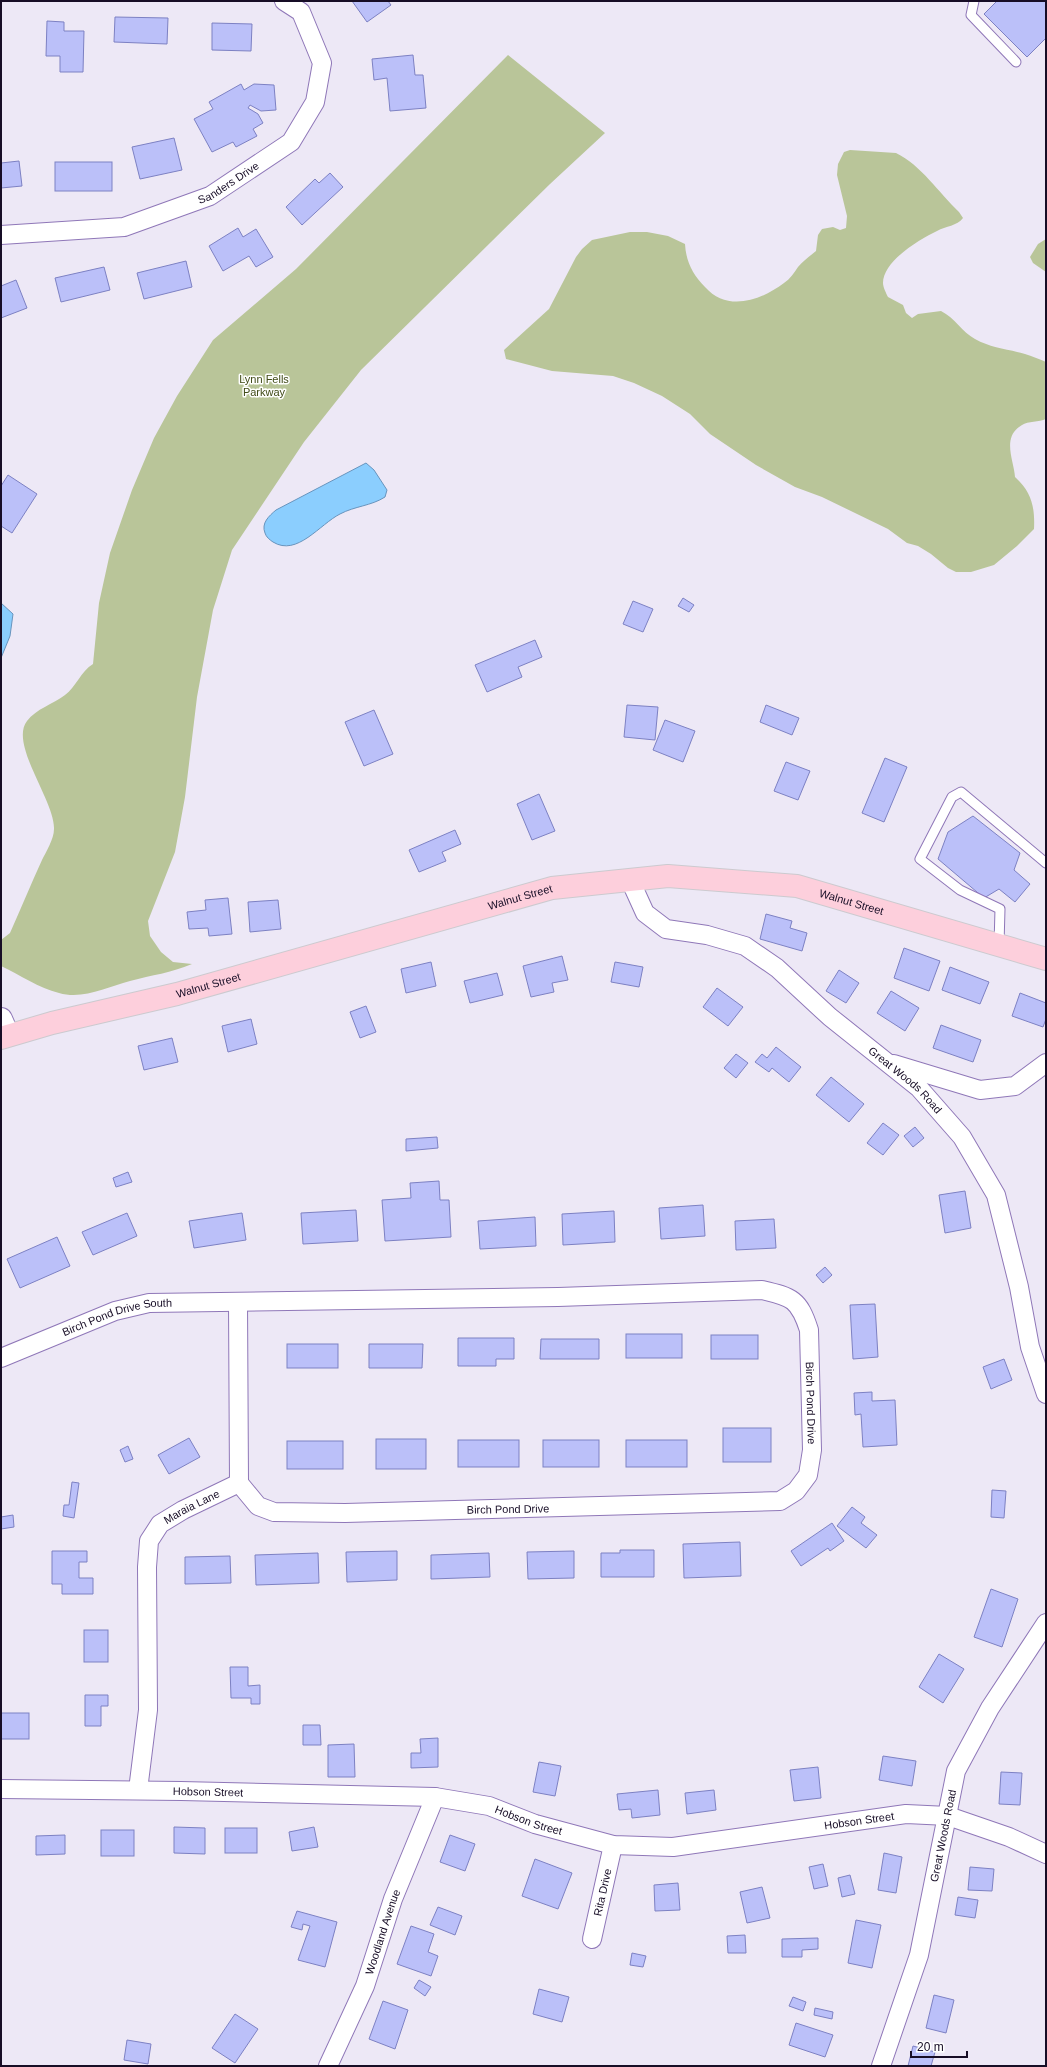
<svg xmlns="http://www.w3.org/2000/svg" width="1047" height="2067" viewBox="0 0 1047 2067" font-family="Helvetica,sans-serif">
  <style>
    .green { fill: #b9c599 }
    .water { fill: #8bcefe; stroke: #6894bd }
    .building { fill: #bbc0f9; stroke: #7d81c3 }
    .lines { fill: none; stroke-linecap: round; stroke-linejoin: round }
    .lane-casing { stroke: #8f77b8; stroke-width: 11 }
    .street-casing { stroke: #8f77b8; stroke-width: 20 }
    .secondary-casing { stroke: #8f77b8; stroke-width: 24 }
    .primary-casing { stroke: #cccacf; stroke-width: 24 }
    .lane { stroke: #fff; stroke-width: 9 }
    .street { stroke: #fff; stroke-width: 18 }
    .secondary { stroke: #fff; stroke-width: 22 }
    .primary { stroke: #fdcfdc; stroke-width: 22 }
    .labels { text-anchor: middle; stroke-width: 3; stroke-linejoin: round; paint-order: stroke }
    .street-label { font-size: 11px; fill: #170d26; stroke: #fff }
    .park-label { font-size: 11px; fill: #404b17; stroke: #fff }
  </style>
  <rect width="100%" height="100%" fill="#ede8f6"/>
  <g class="green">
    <path d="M 508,55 L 605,133 L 550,184 L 361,370 L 304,442 L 232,550 L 213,610 L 197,697 L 185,797 L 175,852 L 148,921 L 150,936 L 161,952 L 173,962 L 192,964 C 171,973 152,975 130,981 C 107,987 83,1000 59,993 C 39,988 20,975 1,966 L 1,940 L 10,933 C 21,908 31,884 42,860 C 46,852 54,839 54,829 C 55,801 9,744 27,721 C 36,709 53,704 65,695 C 76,687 81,671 93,664 L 99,603 L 110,553 L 132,490 L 154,438 L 177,396 L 213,340 L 296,269 Z"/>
    <path d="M 850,150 L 896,153 C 921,165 939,193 959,212 L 963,218 C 957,226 946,226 937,231 C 920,239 883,261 883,283 C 883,287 886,293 888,297 L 903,305 L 906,313 L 912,318 L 918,314 L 941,311 C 955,318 962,332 975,339 C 991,348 1008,349 1025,354 C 1032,356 1039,359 1046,362 L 1046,419 C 1039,422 1028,421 1022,425 C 1001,437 1014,460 1015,477 C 1032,492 1035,508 1034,529 L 1017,546 L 994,565 L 971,572 L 956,572 L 948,568 L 931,554 L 918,546 L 907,543 L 888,529 L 822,497 L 795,487 L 756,465 L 710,434 L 690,414 L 662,396 L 634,383 L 613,376 L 552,371 L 506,359 L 504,350 L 549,309 L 576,257 L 582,249 L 592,240 L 630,232 L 647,232 L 668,236 L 685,244 C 686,262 693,275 705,287 C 727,312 760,301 784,283 C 790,279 794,273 798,267 C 803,261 810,256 816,251 L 818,235 L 822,229 L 833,227 L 840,230 L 846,228 L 847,216 L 837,175 L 838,164 L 844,152 Z"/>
    <path d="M 1046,239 L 1046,272 L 1033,263 L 1030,257 L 1038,244 Z"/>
  </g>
  <g class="water">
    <path d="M 366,463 L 374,470 L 387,490 L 385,497 C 371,506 355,506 340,514 C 320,524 297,557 273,542 C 270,540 266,537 265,533 C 261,523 269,516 276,510 Z"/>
    <path d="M 1,603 L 13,614 L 10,636 L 1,658 Z"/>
  </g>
  <g class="building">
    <path d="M 352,1 L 388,1 L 391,5 L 367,22 Z"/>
    <path d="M 997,1 L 1046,1 L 1046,38 L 1027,57 L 984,14 Z"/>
    <path d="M 115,17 L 168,18 L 167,44 L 114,42 Z"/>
    <path d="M 47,21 L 64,22 L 64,31 L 84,31 L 83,72 L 60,72 L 60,56 L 46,56 Z"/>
    <path d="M 212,23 L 252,24 L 251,51 L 212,50 Z"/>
    <path d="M 413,55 L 415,75 L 423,75 L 426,108 L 390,111 L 387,78 L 374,80 L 372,59 Z"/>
    <path d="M 241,84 L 244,90 L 254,84 L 274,85 L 276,110 L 261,111 L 250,105 L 248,108 L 258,114 L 263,123 L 253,129 L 257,136 L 236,147 L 233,142 L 212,152 L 194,119 L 213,109 L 209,102 Z"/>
    <path d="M 174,138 L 182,170 L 140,179 L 132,147 Z"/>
    <path d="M 19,161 L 22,186 L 1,188 L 1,163 Z"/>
    <rect x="55" y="162" width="57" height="29"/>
    <path d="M 330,173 L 343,187 L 302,225 L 286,207 L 315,179 L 319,183 Z"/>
    <path d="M 238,228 L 243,237 L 256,229 L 273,257 L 256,267 L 249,256 L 223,271 L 209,246 Z"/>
    <path d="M 186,261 L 192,287 L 144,299 L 137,273 Z"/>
    <path d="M 104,267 L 110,290 L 61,302 L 55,278 Z"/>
    <path d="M 16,280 L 27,308 L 1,318 L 1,286 Z"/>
    <path d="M 8,475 L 37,494 L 12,533 L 1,526 L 1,486 Z"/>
    <path d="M 683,598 L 694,605 L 689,612 L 678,606 Z"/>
    <path d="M 633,601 L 653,609 L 643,632 L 623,624 Z"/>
    <path d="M 535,640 L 542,657 L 518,667 L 522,677 L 487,692 L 475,665 Z"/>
    <path d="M 627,705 L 658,707 L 655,740 L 624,737 Z"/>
    <path d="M 766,705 L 799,718 L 792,735 L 760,722 Z"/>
    <path d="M 374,710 L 393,754 L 364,766 L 345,722 Z"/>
    <path d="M 665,720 L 695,731 L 683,762 L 653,750 Z"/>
    <path d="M 885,758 L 907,767 L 884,822 L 862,813 Z"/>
    <path d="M 786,762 L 810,771 L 798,800 L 774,791 Z"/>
    <path d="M 539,794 L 555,831 L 532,840 L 517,804 Z"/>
    <path d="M 973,816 L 1020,853 L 1014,870 L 1030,884 L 1015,902 L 999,889 L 984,898 L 938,859 L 948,832 Z"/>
    <path d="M 455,830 L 461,844 L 442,852 L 446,861 L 419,872 L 409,850 Z"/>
    <path d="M 228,898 L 232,934 L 209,936 L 208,928 L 189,929 L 187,912 L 206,910 L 205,900 Z"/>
    <path d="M 278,900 L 281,929 L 250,932 L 248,902 Z"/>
    <path d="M 766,914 L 792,921 L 790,928 L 807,933 L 802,951 L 760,939 Z"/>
    <path d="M 904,948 L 940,961 L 929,991 L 894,978 Z"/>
    <path d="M 562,956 L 568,980 L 552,983 L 554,992 L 531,997 L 523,966 Z"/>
    <path d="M 431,962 L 436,986 L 406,993 L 401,969 Z"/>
    <path d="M 615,962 L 643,967 L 639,987 L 611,982 Z"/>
    <path d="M 950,967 L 989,982 L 980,1004 L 942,990 Z"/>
    <path d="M 839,970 L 859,983 L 846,1003 L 826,991 Z"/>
    <path d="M 497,973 L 503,995 L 470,1003 L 464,981 Z"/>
    <path d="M 717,988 L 743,1007 L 728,1026 L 703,1007 Z"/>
    <path d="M 891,991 L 919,1008 L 905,1031 L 877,1013 Z"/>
    <path d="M 1020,993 L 1046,1003 L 1046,1019 L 1043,1027 L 1012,1016 Z"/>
    <path d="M 366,1006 L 376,1032 L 360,1038 L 350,1012 Z"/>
    <path d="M 251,1019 L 257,1044 L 228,1052 L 222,1026 Z"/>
    <path d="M 941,1025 L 981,1040 L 973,1062 L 933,1048 Z"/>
    <path d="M 172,1038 L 178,1062 L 144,1070 L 138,1046 Z"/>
    <path d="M 776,1047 L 801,1067 L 789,1082 L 772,1068 L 769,1072 L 755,1062 L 762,1054 L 767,1058 Z"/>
    <path d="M 736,1054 L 748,1063 L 736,1078 L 724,1068 Z"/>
    <path d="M 831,1077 L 864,1104 L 849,1122 L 816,1095 Z"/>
    <path d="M 883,1123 L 899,1135 L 883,1155 L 867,1143 Z"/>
    <path d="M 915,1127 L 924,1138 L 913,1147 L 904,1136 Z"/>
    <path d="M 437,1137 L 438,1148 L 406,1151 L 406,1139 Z"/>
    <path d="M 128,1172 L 132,1182 L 116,1187 L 113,1178 Z"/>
    <path d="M 439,1181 L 440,1200 L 449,1200 L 451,1237 L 385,1241 L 382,1200 L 411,1198 L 410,1183 Z"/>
    <path d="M 965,1191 L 971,1228 L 945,1233 L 939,1195 Z"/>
    <path d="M 703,1205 L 705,1236 L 661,1239 L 659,1208 Z"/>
    <path d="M 356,1210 L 358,1241 L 303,1244 L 301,1213 Z"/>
    <path d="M 614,1211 L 615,1242 L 563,1245 L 562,1214 Z"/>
    <path d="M 127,1213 L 137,1236 L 93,1255 L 82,1232 Z"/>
    <path d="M 242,1213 L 246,1240 L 194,1248 L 189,1221 Z"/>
    <path d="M 535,1217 L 536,1246 L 480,1249 L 478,1221 Z"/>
    <path d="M 774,1219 L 776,1248 L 736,1250 L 735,1221 Z"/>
    <path d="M 57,1237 L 70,1266 L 20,1288 L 7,1259 Z"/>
    <path d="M 825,1267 L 832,1275 L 823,1283 L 816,1275 Z"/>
    <path d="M 875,1304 L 878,1357 L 853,1359 L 850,1305 Z"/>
    <rect x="626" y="1334" width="56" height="24"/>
    <rect x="711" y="1335" width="47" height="24"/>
    <path d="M 458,1338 L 514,1338 L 514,1359 L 496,1359 L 496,1366 L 458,1366 Z"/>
    <path d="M 541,1339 L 599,1339 L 599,1359 L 540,1359 Z"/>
    <rect x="287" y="1344" width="51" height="24"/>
    <path d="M 369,1344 L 423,1344 L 422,1368 L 369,1368 Z"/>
    <path d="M 1004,1359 L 1012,1380 L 991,1389 L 983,1367 Z"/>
    <path d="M 872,1392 L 872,1401 L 895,1400 L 897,1445 L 863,1447 L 861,1414 L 855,1415 L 854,1393 Z"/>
    <rect x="723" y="1428" width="48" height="34"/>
    <path d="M 189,1438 L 200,1457 L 169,1474 L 158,1455 Z"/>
    <rect x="376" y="1439" width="50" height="30"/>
    <rect x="458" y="1440" width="61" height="27"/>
    <rect x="543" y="1440" width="56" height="27"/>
    <rect x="626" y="1440" width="61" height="27"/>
    <rect x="287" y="1441" width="56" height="28"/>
    <path d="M 128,1446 L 133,1459 L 125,1462 L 120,1450 Z"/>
    <path d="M 72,1482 L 79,1483 L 74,1518 L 63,1516 L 64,1505 L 69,1505 Z"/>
    <path d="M 992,1490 L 1006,1491 L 1004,1518 L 991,1517 Z"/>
    <path d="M 852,1507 L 865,1517 L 861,1523 L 877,1535 L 866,1548 L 837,1526 Z"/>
    <path d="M 13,1515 L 14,1527 L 1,1529 L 1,1517 Z"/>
    <path d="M 832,1523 L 844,1541 L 830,1551 L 828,1548 L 801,1566 L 791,1551 Z"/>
    <path d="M 740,1542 L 741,1576 L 684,1578 L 683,1544 Z"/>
    <path d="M 620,1550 L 654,1550 L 654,1577 L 601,1577 L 601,1553 L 620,1553 Z"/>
    <path d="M 52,1551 L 87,1551 L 87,1562 L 79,1562 L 79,1578 L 93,1578 L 93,1594 L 62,1594 L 62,1584 L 52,1584 Z"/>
    <path d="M 397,1551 L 397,1580 L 347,1582 L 346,1552 Z"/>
    <path d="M 574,1551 L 574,1578 L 528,1579 L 527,1552 Z"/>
    <path d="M 318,1553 L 319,1583 L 256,1585 L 255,1555 Z"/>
    <path d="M 489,1553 L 490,1577 L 431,1579 L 431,1555 Z"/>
    <path d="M 230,1556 L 231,1583 L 185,1584 L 185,1557 Z"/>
    <path d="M 991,1589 L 1018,1599 L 1002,1647 L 974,1637 Z"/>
    <rect x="84" y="1630" width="24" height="32"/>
    <path d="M 939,1654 L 964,1669 L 943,1703 L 919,1687 Z"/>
    <path d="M 230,1667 L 248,1667 L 248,1686 L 260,1685 L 260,1704 L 251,1704 L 251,1698 L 231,1698 Z"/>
    <path d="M 85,1695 L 108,1695 L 108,1706 L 101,1706 L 101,1726 L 85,1726 Z"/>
    <rect x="1" y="1713" width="28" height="26"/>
    <path d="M 303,1725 L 320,1725 L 321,1745 L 303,1745 Z"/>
    <path d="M 438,1738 L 438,1767 L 411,1768 L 411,1753 L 421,1753 L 420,1739 Z"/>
    <path d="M 354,1744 L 355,1777 L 328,1777 L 328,1745 Z"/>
    <path d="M 883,1756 L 916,1761 L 912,1786 L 879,1780 Z"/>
    <path d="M 539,1762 L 561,1766 L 555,1796 L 533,1792 Z"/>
    <path d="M 818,1767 L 821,1798 L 794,1801 L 790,1770 Z"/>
    <path d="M 1001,1772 L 1022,1773 L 1020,1805 L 999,1804 Z"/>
    <path d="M 658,1790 L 660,1815 L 632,1818 L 631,1809 L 619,1810 L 617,1794 Z"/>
    <path d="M 714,1790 L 716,1810 L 687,1814 L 685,1793 Z"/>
    <path d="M 174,1827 L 205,1828 L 205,1854 L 174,1853 Z"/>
    <path d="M 314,1827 L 318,1847 L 292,1851 L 289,1832 Z"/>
    <rect x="225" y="1828" width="32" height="25"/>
    <rect x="101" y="1830" width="33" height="26"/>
    <path d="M 65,1835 L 65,1854 L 36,1855 L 36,1836 Z"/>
    <path d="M 450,1835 L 475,1844 L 465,1871 L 440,1862 Z"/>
    <path d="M 884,1853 L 902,1857 L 896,1893 L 878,1890 Z"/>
    <path d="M 535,1859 L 572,1873 L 558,1909 L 522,1896 Z"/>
    <path d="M 823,1864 L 828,1886 L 814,1889 L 809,1867 Z"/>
    <path d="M 970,1867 L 994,1869 L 992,1891 L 968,1890 Z"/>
    <path d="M 850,1875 L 855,1894 L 842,1897 L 838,1878 Z"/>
    <path d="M 678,1883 L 680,1910 L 655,1911 L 654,1885 Z"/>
    <path d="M 762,1887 L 770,1918 L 747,1923 L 740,1892 Z"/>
    <path d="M 958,1897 L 978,1900 L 975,1918 L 955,1915 Z"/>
    <path d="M 438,1907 L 462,1916 L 455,1935 L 430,1925 Z"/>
    <path d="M 297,1911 L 337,1922 L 325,1967 L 298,1960 L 310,1926 L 303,1924 L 302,1930 L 291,1927 Z"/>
    <path d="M 856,1920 L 881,1925 L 872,1968 L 848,1963 Z"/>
    <path d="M 411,1926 L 434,1934 L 428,1952 L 438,1956 L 431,1976 L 397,1964 Z"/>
    <path d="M 745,1935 L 746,1953 L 728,1953 L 727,1936 Z"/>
    <path d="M 818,1938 L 818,1949 L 802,1950 L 802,1957 L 782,1957 L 782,1939 Z"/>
    <path d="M 632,1953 L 646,1956 L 643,1967 L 630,1965 Z"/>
    <path d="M 419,1980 L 431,1987 L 425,1996 L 414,1988 Z"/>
    <path d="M 539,1989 L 569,1997 L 562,2022 L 533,2014 Z"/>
    <path d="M 934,1995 L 954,2000 L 946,2033 L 926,2028 Z"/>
    <path d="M 793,1997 L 806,2002 L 803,2011 L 789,2006 Z"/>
    <path d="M 383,2001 L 408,2010 L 395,2049 L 369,2039 Z"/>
    <path d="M 815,2008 L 833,2012 L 832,2019 L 814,2015 Z"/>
    <path d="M 235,2014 L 258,2029 L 235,2063 L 212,2048 Z"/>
    <path d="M 796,2023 L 833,2035 L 825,2057 L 789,2045 Z"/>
    <path d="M 127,2040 L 151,2044 L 148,2064 L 124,2060 Z"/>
    <path d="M 913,2046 L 935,2052 L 931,2066 L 908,2066 Z"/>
  </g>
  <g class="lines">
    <defs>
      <g id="lane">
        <path d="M 974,1 L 971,15 L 1016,62"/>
        <path d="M 999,945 L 1000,909 L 960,890 L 920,859 L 952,797 L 961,792 L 1046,863"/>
      </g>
      <g id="street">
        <path id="s1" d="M 1,235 L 124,227 L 210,196 L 291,142 L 315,102 L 322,63 L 301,12 L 284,1"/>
        <path id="s2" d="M 630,880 L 645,913 L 666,929 L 707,935 L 745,946 L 777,968 L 830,1017 L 919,1088 L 962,1137 L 996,1195 L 1019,1287 L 1030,1347 L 1046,1394"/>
        <path d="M 894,1064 L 980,1090 L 1015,1086 L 1046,1063"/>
        <path d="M 238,1302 L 239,1483"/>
        <path id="s3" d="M 1,1358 L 115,1311 L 149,1303 L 558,1297 L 762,1290 C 792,1297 799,1299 809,1330 L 812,1450 L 808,1475 L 796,1491 L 780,1501 L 345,1513 L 274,1512 L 258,1506 L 239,1483"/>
        <path id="s4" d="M 1,1789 L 181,1791 L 435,1797 L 489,1806 L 535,1824 L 613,1845 L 673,1847 L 906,1814 L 948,1816 L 1009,1837 L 1046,1854"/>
        <path id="s5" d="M 138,1790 L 148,1710 L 147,1567 L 149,1541 L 160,1524 L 183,1510 L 239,1483"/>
        <path id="s6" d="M 592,1939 L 613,1845"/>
        <path id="s7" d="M 328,2066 L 365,1986 L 393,1899 L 435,1797"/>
        <path id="s8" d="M 881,2066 L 919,1955 L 956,1771 L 990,1708 L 1046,1623"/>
      </g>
      <path id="secondary" d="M 1,1019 L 8,1035"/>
      <g id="primary">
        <path id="s9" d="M 1,1038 L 52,1023 L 177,994 L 552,888 L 668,876 L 797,886 L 1046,959"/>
      </g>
    </defs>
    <use href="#lane" class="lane-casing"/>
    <use href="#street" class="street-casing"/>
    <use href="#secondary" class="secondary-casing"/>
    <use href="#primary" class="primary-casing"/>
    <use href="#lane" class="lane"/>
    <use href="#street" class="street"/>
    <use href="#secondary" class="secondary"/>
    <use href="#primary" class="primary"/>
  </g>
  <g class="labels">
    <g class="street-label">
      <text dy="4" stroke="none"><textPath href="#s1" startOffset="237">Sanders Drive</textPath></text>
      <text dy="4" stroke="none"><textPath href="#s9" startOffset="538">Walnut Street</textPath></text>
      <text dy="4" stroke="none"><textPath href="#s9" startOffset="874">Walnut Street</textPath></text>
      <text dy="4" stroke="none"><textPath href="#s9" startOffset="214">Walnut Street</textPath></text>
      <text dy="4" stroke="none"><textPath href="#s2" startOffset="353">Great Woods Road</textPath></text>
      <text dy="4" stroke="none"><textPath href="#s3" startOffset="124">Birch Pond Drive South</textPath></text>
      <text dy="4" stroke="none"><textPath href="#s3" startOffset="911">Birch Pond Drive</textPath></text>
      <text dy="4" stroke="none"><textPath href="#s5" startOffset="306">Maraia Lane</textPath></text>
      <text transform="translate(508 1509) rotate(-1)" y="4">Birch Pond Drive</text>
      <text dy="4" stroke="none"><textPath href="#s4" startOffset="207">Hobson Street</textPath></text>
      <text dy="4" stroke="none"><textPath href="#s4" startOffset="531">Hobson Street</textPath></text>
      <text dy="4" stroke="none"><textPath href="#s4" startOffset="867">Hobson Street</textPath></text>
      <text dy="4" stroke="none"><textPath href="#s8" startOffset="239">Great Woods Road</textPath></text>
      <text dy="4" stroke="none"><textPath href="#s6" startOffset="48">Rita Drive</textPath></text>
      <text dy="4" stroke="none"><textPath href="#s7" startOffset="145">Woodland Avenue</textPath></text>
    </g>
    <g class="park-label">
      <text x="264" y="383">Lynn Fells<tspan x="264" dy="13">Parkway</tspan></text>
    </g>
  </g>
  <rect width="1047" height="2067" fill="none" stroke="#170d26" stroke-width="4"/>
  <path d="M911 2051v6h56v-6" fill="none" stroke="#170d26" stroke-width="2"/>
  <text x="917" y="2051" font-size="12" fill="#170d26" stroke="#ffffff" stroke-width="3" paint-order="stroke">20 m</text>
</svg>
